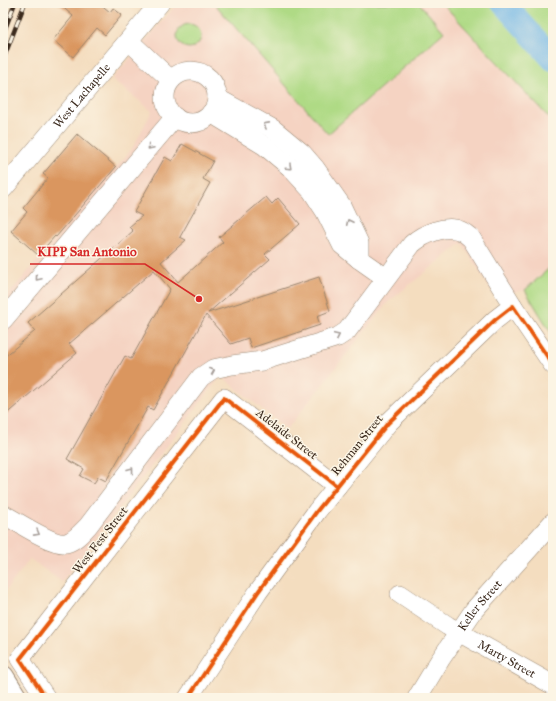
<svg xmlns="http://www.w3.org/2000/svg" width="556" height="701" viewBox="0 0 556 701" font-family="'IM FELL Great Primer',serif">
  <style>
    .built { fill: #f5d3c2 }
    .green { fill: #afda85; stroke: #758252 }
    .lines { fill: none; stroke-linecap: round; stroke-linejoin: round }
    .river { stroke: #6fb6e6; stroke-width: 24 }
    .building { fill: #da965e }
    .minor-casing { stroke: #98846e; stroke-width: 20 }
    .major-casing { stroke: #98846e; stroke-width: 24 }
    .minor { stroke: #fff; stroke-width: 19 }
    .major { stroke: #fff; stroke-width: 22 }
    .rail-casing { stroke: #3b2a1e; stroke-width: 4.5 }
    .rail { stroke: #fcf5e5; stroke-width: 3; stroke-dasharray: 9; stroke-linecap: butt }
    .cycleway-casing { stroke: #fcf5e5; stroke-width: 6 }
    .cycleway { stroke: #e8590c; stroke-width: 4 }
    .oneway { stroke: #a79f9a }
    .labels { text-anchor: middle; stroke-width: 3; stroke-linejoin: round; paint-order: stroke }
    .street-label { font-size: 12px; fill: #3b2a1e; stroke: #fcf5e5 }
    .leader { fill: none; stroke: #d62828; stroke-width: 1.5 }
    .callout-dot { fill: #d62828; stroke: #fcf5e5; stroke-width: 1.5 }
    .callout-label { font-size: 13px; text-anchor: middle; font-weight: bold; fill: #d62828; stroke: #fcf5e5; stroke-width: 3; stroke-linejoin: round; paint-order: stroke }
  </style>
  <rect width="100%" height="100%" fill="#fcf5e5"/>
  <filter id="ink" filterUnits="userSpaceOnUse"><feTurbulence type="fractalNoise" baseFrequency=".025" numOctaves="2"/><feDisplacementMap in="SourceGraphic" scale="8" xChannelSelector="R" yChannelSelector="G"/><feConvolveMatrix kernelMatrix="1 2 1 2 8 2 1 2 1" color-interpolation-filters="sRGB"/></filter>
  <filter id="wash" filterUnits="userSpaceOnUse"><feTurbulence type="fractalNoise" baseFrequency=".012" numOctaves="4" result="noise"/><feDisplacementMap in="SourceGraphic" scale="16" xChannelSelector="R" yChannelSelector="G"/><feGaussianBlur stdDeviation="0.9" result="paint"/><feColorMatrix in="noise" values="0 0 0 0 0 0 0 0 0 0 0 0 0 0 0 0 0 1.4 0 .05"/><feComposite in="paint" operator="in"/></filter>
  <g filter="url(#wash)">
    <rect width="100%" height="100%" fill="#f4ddbf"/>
    <path class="built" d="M 178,3 L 442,3 L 553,122 L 553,265 L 525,290 L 495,296 L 462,243 L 388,302 L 287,429 L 221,376 L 62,582 L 30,559 L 3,594 L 3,301 L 132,149 L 152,111 L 112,79 Z"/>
    <g class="green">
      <path d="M 214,3 L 419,3 L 444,32 L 328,134 Z"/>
      <path d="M 442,3 L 553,3 L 553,122 Z"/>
      <circle cx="189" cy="36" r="12"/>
      <path d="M 553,265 L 553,336 L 525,290 Z"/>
    </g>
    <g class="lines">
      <path class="river" d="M 503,3 L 553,59"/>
    </g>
    <g id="blocks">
      <g class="building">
        <path d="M 58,3 L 99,3 L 110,12 L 113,8 L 122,15 L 105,35 L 97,28 L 73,57 L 53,40 L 73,16 Z"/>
        <path d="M 77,134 L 116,167 L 56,237 L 55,236 L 38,255 L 11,231 L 27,212 L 23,208 L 48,178 L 43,174 Z"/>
        <path d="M 182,144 L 213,161 L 203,179 L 210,183 L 180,237 L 186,240 L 161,262 L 178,282 L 223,242 L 219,237 L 266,197 L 272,204 L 278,198 L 300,224 L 265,254 L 270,259 L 208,313 L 319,277 L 330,311 L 317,316 L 320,325 L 251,348 L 248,338 L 231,344 L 206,315 L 153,410 L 148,407 L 106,481 L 98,477 L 94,483 L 80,476 L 84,469 L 67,459 L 125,356 L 131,359 L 170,289 L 154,270 L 69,344 L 77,353 L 3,417 L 3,358 L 35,331 L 28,323 L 133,231 L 129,227 L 142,216 L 134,212 L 165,157 L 172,161 Z"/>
      </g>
    </g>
  </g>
  <g filter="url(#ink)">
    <use href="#blocks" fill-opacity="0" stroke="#98846e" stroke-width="1"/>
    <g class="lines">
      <defs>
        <g id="minor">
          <path d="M 129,41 L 171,80"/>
          <circle cx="191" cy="97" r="26"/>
          <path d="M 217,98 L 273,129 L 302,153 L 315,168 L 341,205 L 359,243 L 359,259"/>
          <path d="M 211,113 L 265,146 L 290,167 L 312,191 L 325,211 L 342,245 L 359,259 L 386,278"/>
          <path id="s1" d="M 3,189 L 160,3"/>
          <path d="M 3,320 L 175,117"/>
          <path d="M 3,514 C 16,521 53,546 66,543 C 75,541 82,532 88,526 L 201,377 L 213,369 L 232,365 L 262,361 L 338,337 L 347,331 L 412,244 C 423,234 446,224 461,231 C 464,232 468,236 471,238 L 513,306 L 553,365"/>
          <path id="s2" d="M 400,594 L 448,626 L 553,685"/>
          <path d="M 46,698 L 20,659 L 224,398 L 337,486"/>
          <path d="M 188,698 L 258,592 L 317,511 L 388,423 L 495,320 L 513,306"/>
          <path id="s3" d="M 417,698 L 440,660 L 474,610 L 553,522"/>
        </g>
        <path id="major" d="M 3,677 L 16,698"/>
      </defs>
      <use href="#minor" class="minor-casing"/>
      <use href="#major" class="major-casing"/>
      <use href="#minor" class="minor"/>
      <use href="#major" class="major"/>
      <defs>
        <g id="rail">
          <path d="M 3,34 L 15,3"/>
          <path d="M 3,60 L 25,3"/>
        </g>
      </defs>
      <use href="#rail" class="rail-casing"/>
      <use href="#rail" class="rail"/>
      <defs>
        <g id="cycleway">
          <path d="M 46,698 L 20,659 L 224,398 L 337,486"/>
          <path d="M 188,698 L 258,592 L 317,511 L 388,423 L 495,320 L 513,306 L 553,365"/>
        </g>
      </defs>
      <use href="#cycleway" class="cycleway-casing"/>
      <use href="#cycleway" class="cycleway"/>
    </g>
    <defs><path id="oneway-chevron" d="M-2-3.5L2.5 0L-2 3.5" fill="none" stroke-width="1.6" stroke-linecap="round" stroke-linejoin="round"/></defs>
    <g class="oneway">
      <use href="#oneway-chevron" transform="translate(266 125) rotate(-152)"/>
      <use href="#oneway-chevron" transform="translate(150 147) rotate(130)"/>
      <use href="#oneway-chevron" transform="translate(289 167) rotate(43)"/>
      <use href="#oneway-chevron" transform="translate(349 222) rotate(-115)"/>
      <use href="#oneway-chevron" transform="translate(38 278) rotate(130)"/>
      <use href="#oneway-chevron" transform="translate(337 336) rotate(-25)"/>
      <use href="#oneway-chevron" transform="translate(212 371) rotate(-23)"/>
      <use href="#oneway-chevron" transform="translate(131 470) rotate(-53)"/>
      <use href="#oneway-chevron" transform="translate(37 533) rotate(29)"/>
    </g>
  </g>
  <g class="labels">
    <g class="street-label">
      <text dy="4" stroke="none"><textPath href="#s1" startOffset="122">West Lachapelle</textPath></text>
      <text transform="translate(287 434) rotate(38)" y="4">Adelaide Street</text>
      <text transform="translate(357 445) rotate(-51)" y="4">Rehman Street</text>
      <text transform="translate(100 540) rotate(-52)" y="4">West Fest Street</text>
      <text dy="4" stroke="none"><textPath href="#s3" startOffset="112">Keller Street</textPath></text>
      <text dy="4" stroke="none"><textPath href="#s2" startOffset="125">Marty Street</textPath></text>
    </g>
  </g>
  <path class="leader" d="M199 299L145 264H30"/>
  <circle class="callout-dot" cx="199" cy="299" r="4"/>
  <g class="callout-label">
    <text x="87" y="256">KIPP San Antonio</text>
  </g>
  <rect width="556" height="701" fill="none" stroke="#fcf5e5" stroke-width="16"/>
</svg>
